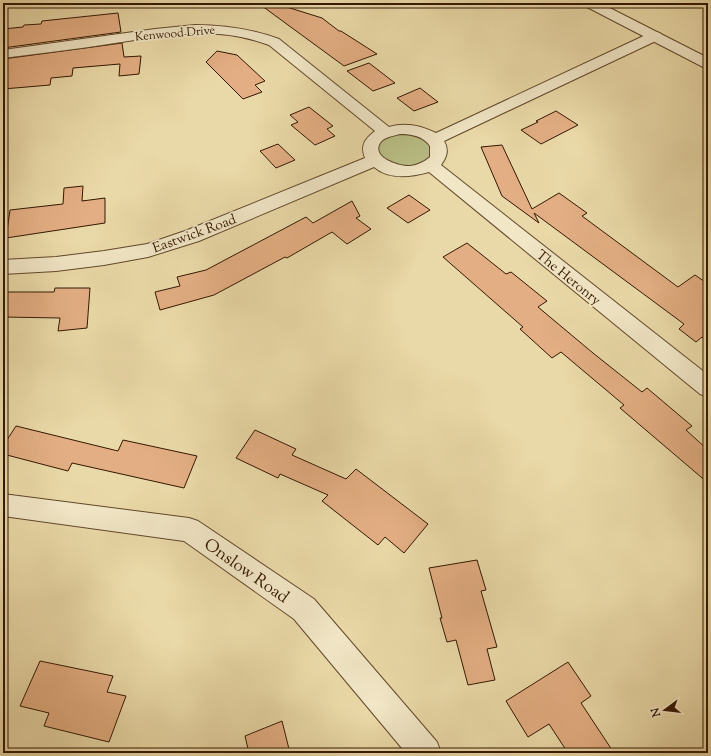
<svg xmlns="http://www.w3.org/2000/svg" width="711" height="756" viewBox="0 0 711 756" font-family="'Sorts Mill Goudy',serif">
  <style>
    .green { fill: #b9bf86; stroke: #766c43 }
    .building { fill: #e3ae83; stroke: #331800 }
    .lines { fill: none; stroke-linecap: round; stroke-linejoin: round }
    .minor-casing { stroke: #61482a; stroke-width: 2 }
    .tertiary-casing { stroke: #61482a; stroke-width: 2 }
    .minor { fill: #f1e6c6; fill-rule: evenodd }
    .tertiary { fill: #f1e6c6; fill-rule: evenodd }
    .labels { text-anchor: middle; stroke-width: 3.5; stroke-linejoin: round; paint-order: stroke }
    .far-street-label { font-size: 12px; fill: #331800; stroke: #f1e6c6 }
    .street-label { font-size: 14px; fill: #331800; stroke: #f1e6c6 }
    .near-street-label { font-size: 17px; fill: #331800; stroke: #f1e6c6 }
  </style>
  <rect width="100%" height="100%" fill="#ead9a8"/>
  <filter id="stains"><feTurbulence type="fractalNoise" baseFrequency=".005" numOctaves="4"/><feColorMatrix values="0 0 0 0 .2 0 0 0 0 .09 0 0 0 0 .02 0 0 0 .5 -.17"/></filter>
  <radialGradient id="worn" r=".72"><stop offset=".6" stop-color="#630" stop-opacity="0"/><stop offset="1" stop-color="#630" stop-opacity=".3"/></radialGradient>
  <path class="green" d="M 401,132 C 418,133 424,135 434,149 L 431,158 L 423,165 L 403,168 L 379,158 L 378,141 L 387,136 Z"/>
  <g class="building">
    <path d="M 258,3 L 274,3 L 322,18 L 339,31 L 341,31 L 377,54 L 344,66 Z"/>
    <path d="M 118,13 L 121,32 L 3,48 L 3,29 L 23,27 L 24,25 L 41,24 L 42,21 Z"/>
    <path d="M 122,43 L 124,57 L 141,56 L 139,74 L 119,76 L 120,64 L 73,68 L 72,76 L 51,78 L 50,85 L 3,89 L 3,59 Z"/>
    <path d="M 217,51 L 237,55 L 265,81 L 255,85 L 262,92 L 243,99 L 206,62 Z"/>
    <path d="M 369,63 L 395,83 L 373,91 L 347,71 Z"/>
    <path d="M 420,88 L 438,102 L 414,111 L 397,98 Z"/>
    <path d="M 309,107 L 333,126 L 327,129 L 335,136 L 315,145 L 291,125 L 298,122 L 290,115 Z"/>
    <path d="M 556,111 L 578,125 L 541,144 L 521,130 L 538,122 L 536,121 Z"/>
    <path d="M 278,144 L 295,160 L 276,168 L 260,151 Z"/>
    <path d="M 502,145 L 532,209 L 559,193 L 587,213 L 582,216 L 678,287 L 695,275 L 708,284 L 708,342 L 702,337 L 696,342 L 679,329 L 684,324 L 534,213 L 539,223 L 502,196 L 481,147 Z"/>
    <path d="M 83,186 L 82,201 L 105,198 L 105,223 L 6,238 L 10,210 L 63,204 L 64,188 Z"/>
    <path d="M 409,195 L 430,210 L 408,223 L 387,208 Z"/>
    <path d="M 352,201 L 360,216 L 356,218 L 371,229 L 347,244 L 332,232 L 287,258 L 285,257 L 214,295 L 160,310 L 155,292 L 180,286 L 177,277 L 206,270 L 306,217 L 313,223 Z"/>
    <path d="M 467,243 L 506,274 L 511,272 L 547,301 L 538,307 L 593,353 L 642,392 L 647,388 L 692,426 L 686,430 L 708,450 L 708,483 L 620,408 L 624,405 L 561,352 L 552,358 L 520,329 L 523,327 L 443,257 Z"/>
    <path d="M 55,288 L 90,288 L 87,328 L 58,331 L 60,318 L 3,317 L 3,292 L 54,292 Z"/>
    <path d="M 16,426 L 118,451 L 123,440 L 197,456 L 184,488 L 72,463 L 68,471 L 3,454 L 3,446 Z"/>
    <path d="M 255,430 L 296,449 L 292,455 L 346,479 L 356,469 L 428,524 L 404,553 L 385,537 L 378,545 L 322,501 L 328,495 L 280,474 L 278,478 L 236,458 Z"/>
    <path d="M 477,560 L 486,590 L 481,591 L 497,647 L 487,649 L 495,680 L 468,685 L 456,640 L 447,642 L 440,618 L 442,618 L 429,568 Z"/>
    <path d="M 40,661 L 113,676 L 107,692 L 126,696 L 109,742 L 44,726 L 49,713 L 20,706 Z"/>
    <path d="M 568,662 L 591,696 L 581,703 L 614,753 L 568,753 L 549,724 L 528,737 L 506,701 Z"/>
    <path d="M 282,721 L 290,753 L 249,753 L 245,736 Z"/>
  </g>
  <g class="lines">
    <defs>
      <g id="minor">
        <path d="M 195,25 C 225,25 251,29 279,39 L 389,127 C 405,122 422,126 436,133 L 650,33 L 655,32 L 660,33 L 662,36 L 660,39 L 444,141 C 449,150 447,157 441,165 L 708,375 L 708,397 L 700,394 L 429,172 C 411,177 389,180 374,167 L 199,241 L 148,257 L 104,265 L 56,271 L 3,274 L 3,260 L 56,257 L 104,251 L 147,244 L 185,231 L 365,158 C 360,145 365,139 375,131 L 269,45 C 215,25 170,35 115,43 C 78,49 40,53 3,58 L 3,50 L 155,29 ZM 400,134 C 412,134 423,136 430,146 L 430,157 C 424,162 418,165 410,166 C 400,167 371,158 380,143 C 384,137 393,136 400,134 Z"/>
        <path d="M 3,494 L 189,518 L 198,521 L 314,599 L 437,742 L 441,753 L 406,753 L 294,619 L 184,541 L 3,516 Z"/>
      </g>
      <path id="tertiary" d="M 583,3 L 600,3 L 708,58 L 708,68 L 703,67 L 585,6 Z"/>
    </defs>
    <use href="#minor" class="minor-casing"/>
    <use href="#tertiary" class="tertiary-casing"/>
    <use href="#minor" class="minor"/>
    <use href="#tertiary" class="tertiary"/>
  </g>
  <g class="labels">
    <g class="far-street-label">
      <text transform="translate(175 33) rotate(-5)" y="4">Kenwood Drive</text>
    </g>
    <g class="street-label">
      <text transform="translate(194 233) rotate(-20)" y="5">Eastwick Road</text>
      <text transform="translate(569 277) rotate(39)" y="5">The Heronry</text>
    </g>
    <g class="near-street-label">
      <text transform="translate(247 570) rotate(35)" y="6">Onslow Road</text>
    </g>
  </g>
  <rect width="711" height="756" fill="none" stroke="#ead9a8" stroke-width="16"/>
  <rect x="4" y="4" width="703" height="748" fill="none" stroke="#331800" stroke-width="2"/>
  <rect x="8" y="8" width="695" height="740" fill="none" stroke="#331800"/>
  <g transform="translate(665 710) rotate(255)" stroke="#f1e6c6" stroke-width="3" paint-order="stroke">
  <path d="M0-3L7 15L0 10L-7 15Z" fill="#331800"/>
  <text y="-6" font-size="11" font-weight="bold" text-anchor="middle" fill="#331800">N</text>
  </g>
  <rect width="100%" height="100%" filter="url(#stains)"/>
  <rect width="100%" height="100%" fill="url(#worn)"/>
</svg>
